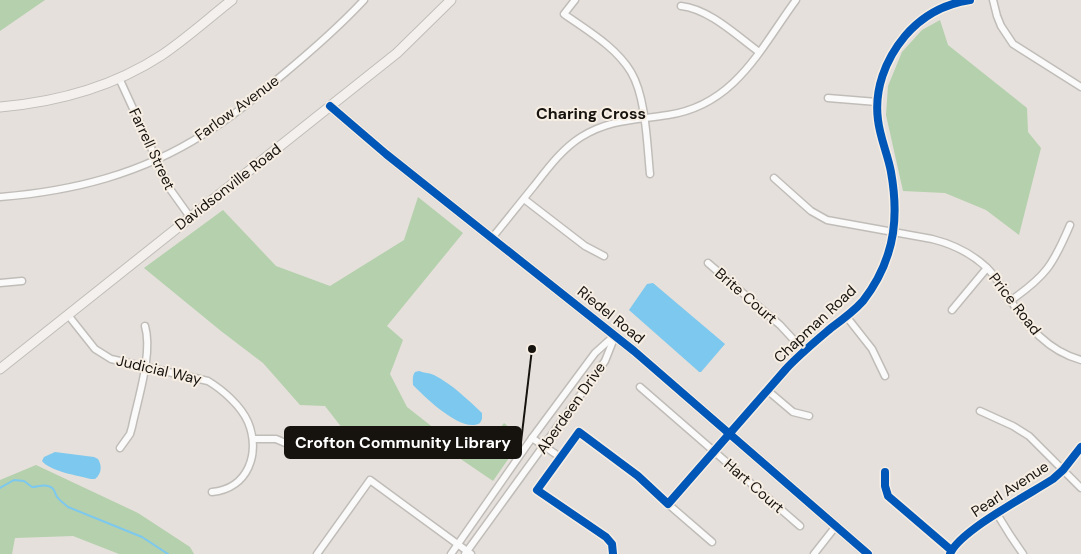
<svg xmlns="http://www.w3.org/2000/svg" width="1081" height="554" viewBox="0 0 1081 554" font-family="'DM Sans',sans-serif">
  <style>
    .green { fill: #b4d0ac }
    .water { fill: #7dc8ef }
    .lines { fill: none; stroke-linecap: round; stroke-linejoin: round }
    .stream { stroke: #7dc8ef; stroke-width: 2 }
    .street-casing { stroke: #c0bdb9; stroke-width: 9 }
    .secondary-casing { stroke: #c0bdb9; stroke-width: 11 }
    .street { stroke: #fbfafa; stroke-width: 6 }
    .secondary { stroke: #f3f0ee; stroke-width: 9 }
    .cycleway-casing { stroke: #f7eee4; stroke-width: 11 }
    .cycleway { stroke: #0057b8; stroke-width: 8 }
    .labels { text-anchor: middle; stroke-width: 4; stroke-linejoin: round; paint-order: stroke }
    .street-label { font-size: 15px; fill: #16130f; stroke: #f7eee4 }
    .neighbourhood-label { font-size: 16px; font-weight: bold; fill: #16130f; stroke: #f7eee4 }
    .leader { fill: none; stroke: #16130f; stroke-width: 2 }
    .callout-dot { fill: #16130f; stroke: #f7eee4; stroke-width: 2 }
    .callout { fill: #16130f; stroke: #16130f; stroke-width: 2 }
    .callout-label { font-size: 16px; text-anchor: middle; font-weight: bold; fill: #fff }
  </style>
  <rect width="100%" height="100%" fill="#e5e0db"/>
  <g class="green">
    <path d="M 0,0 L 45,0 L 0,31 Z"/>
    <path d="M 940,20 L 948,45 L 1027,108 L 1028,132 L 1041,148 L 1019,235 L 986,210 L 945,193 L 903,191 L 886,115 L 888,86 L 902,52 L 922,30 Z"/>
    <path d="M 418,197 L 463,233 L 387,326 L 403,340 L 390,374 L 407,407 L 444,436 L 474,445 L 494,436 L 504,423 L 522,439 L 493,481 L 446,449 L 389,428 L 360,451 L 325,406 L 300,405 L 263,363 L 221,331 L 144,268 L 223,210 L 276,266 L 330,286 L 404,240 Z"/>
    <path d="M 36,465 L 138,513 L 190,547 L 194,554 L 119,554 L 73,536 L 15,538 L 12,554 L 0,554 L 0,480 Z"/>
  </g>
  <g class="water">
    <path d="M 653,283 L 725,344 L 701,372 L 699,372 L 697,370 L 629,310 L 647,284 Z"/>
    <path d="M 419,371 C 424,373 430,373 434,375 C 452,384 468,400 482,413 L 482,419 L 480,423 C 462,434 425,397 413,385 C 413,380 412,376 415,372 Z"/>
    <path d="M 55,452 L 94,457 L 98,459 C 102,465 102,474 95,479 L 91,479 C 79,476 49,471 42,461 L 44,457 Z"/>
  </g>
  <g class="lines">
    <path class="stream" d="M 0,488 L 14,480 L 24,481 L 32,487 C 37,487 43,484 48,486 C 56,488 54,494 58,498 C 61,502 65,504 68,507 L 142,537 L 168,554"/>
    <defs>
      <g id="street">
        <path d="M 575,0 L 564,14 C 588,31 616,47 631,72 C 646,97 647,144 650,174"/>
        <path d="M 993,0 L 997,16 L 1001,26 L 1013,44 L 1081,87"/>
        <path d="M 681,6 C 709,9 736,35 759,52"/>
        <path d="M 119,78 L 170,189 L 190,217"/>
        <path d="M 828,98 L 877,102"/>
        <path d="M 774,178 L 811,211 L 827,220 L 932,239 C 952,244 971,253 986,267 C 996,276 1002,288 1009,298 C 1027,326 1048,351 1081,360"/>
        <path d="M 0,197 C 74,191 141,174 204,134 C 231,118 256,97 280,77 C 309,53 338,28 364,0"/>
        <path d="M 524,199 L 585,246 L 604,256"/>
        <path d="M 491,239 C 506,221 520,203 534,186 C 548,168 562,149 581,137 C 610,119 636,120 668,115 C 735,105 760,49 796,0"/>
        <path d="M 708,263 L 780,325 L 804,351"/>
        <path d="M 0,283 L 22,281"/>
        <path d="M 1010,301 C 1046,276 1053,265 1070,225"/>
        <path d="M 952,310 L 987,268"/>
        <path d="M 68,315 L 95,349 L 111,359 L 208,381 C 223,390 241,406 248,422 C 261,453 248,489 212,492"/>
        <path d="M 846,316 L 872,349 L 885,376"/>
        <path d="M 640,387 L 800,526"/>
        <path d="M 767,390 L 793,412 L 809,416"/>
        <path d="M 980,411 L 1013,426 L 1029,436 L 1081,488"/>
        <path d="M 532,438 L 560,457"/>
        <path d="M 253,439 L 276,439 L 290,445"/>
        <path d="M 120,448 L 130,434 L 132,427 C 138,398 153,353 145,326"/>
        <path d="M 885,472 L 885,486 L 888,496 L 951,550"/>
        <path d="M 668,504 L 712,542"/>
        <path d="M 997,514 L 1010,535 L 1023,554"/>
        <path d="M 317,554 L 370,480 L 471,554"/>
        <path d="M 451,554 L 532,438 L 595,353 L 615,335"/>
        <path d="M 465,554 L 605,361 L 615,336"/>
        <path d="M 613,554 L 612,544 L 606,537 L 537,490 L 579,432 L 638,476 L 668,504 L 786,369 C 800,354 816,341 831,328 C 842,320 854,311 863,301 C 873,288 883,270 888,254 C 897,227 896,200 891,172 C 888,155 880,138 878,120 C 874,90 885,60 905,36 C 922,16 944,4 970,0"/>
        <path d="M 814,554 L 836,526"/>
        <path d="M 950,554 C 959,531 1030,494 1053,479 L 1063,470 L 1081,447"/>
      </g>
      <g id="secondary">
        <path d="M 330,106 L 386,154 L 634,351 L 868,554"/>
        <path d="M 0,107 C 58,102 113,87 162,55 C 187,38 209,18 232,0"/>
        <path d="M 0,369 L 397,53 L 451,0"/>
      </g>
    </defs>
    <use href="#street" class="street-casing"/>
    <use href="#secondary" class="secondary-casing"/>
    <use href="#street" class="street"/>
    <use href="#secondary" class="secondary"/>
    <defs>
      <g id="cycleway">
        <path d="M 330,106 L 386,154 L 634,351 L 868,554"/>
        <path d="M 885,472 L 885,486 L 888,496 L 951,550"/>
        <path d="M 613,554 L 612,544 L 606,537 L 537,490 L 579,432 L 638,476 L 668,504 L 786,369 C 800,354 816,341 831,328 C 842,320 854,311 863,301 C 873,288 883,270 888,254 C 897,227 896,200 891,172 C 888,155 880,138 878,120 C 874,90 885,60 905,36 C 922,16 944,4 970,0"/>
        <path d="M 950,554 C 959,531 1030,494 1053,479 L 1063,470 L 1081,447"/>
      </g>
    </defs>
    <use href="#cycleway" class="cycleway-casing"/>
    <use href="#cycleway" class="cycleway"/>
  </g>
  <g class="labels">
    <g class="street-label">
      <text transform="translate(237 108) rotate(-36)" y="5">Farlow Avenue</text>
      <text transform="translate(152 149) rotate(65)" y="5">Farrell Street</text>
      <text transform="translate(228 187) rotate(-38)" y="5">Davidsonville Road</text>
      <text transform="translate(746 296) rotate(41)" y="5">Brite Court</text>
      <text transform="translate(1015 304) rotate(52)" y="5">Price Road</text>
      <text transform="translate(611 315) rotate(39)" y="5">Riedel Road</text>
      <text transform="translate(815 324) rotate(-43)" y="5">Chapman Road</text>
      <text transform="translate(159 370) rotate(13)" y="5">Judicial Way</text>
      <text transform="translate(571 408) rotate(-55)" y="5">Aberdeen Drive</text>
      <text transform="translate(754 486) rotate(41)" y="5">Hart Court</text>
      <text transform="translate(1010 489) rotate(-33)" y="5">Pearl Avenue</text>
    </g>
    <g class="neighbourhood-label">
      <text x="591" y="119">Charing Cross</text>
    </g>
  </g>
  <path class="leader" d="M532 349L521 442"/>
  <circle class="callout-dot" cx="532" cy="349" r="5"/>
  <rect class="callout" x="285" y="427" width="236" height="31" rx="5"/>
  <g class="callout-label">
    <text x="403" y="448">Crofton Community Library</text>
  </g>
</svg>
